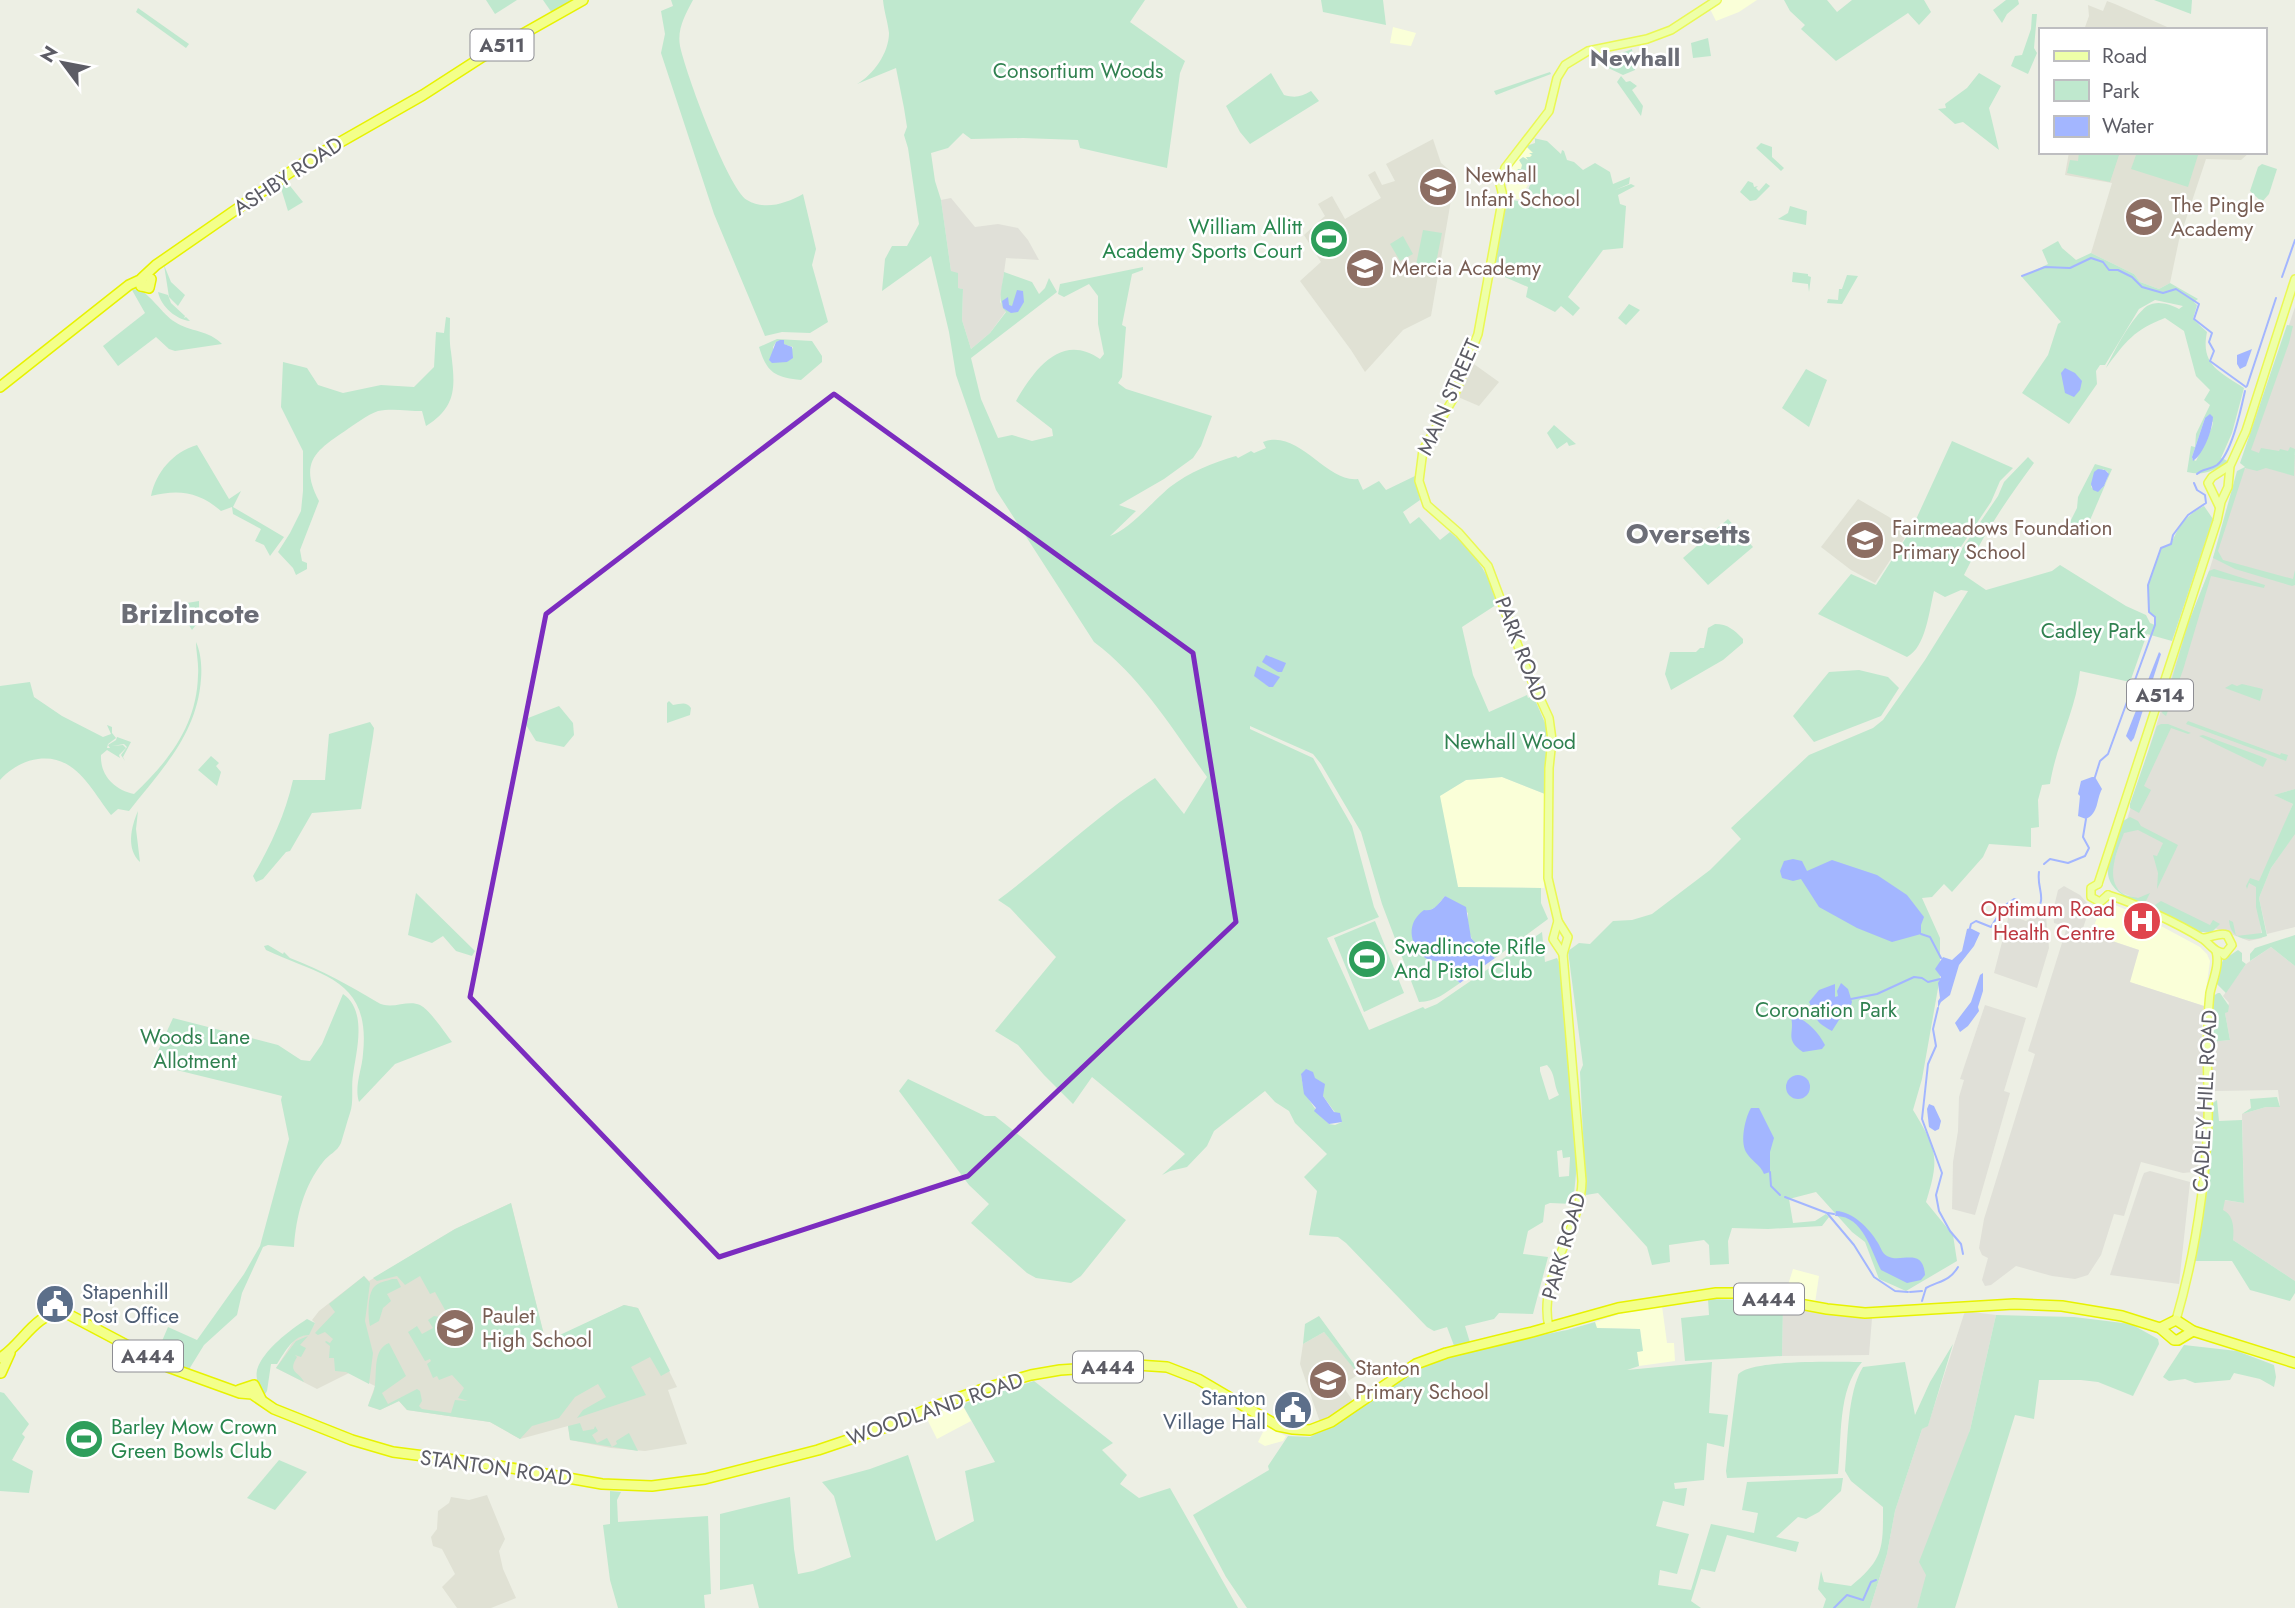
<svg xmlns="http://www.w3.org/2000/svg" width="2295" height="1608" viewBox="0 0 2295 1608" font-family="Jost,sans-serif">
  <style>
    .commercial { fill: #faffd8 }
    .industrial { fill: #e0e0d8 }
    .education { fill: #e0e1d4 }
    .green { fill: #bfe8ce; fill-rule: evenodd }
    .water { fill: #a3b6ff }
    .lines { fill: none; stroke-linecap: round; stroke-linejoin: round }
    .stream { stroke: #a3b6ff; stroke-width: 2 }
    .major-casing { stroke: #eaf854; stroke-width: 10 }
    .highway-casing { stroke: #e7f200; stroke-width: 12 }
    .major { stroke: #eeffa8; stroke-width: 7 }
    .highway { stroke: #f3ff8a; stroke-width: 9 }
    .marked { fill: none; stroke: #7b2cbf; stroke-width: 5; stroke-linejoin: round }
    .labels { text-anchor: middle; stroke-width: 5; stroke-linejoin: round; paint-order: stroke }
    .shield { fill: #fff; stroke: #8d8d93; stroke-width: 2 }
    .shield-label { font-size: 19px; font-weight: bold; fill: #5c5c65 }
    .park-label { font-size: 21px; fill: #308150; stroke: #fff }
    .education-label { font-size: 21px; fill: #785e54; stroke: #fff; text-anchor: start }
    .street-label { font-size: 21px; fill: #5c5c65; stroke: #fff }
    .leisure-label { font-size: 21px; fill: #27864d; stroke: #fff; text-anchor: start }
    .health-label { font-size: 21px; fill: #be3a42; stroke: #fff; text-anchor: end }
    .service-label { font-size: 21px; fill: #4e5e75; stroke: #fff; text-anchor: start }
    .quarter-label { font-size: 24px; font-weight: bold; fill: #6c6e77; stroke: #fff }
    .district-label { font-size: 28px; font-weight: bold; fill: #6c6e77; stroke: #fff }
  </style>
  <rect width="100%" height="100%" fill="#edefe4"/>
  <g class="commercial">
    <path d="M 1722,0 L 1757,0 L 1739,12 L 1716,21 L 1710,9 Z"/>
    <path d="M 1393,27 L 1416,33 L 1411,46 L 1390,43 Z"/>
    <path d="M 1526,146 L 1543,160 L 1526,188 L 1524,200 L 1511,198 L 1506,194 L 1510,165 Z"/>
    <path d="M 1502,777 L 1545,794 L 1544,888 L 1458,887 L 1439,796 L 1466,780 Z"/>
    <path d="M 2107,905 L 2115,905 L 2148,919 L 2200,947 L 2207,954 L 2210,961 L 2204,1006 L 2129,982 L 2139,950 L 2091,934 L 2098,915 Z"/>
    <path d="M 1793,1269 L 1819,1276 L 1815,1303 L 1784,1298 Z"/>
    <path d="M 1662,1306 L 1667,1343 L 1674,1343 L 1675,1361 L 1639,1366 L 1637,1352 L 1642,1351 L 1640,1329 L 1596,1328 L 1595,1322 L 1638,1308 Z"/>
    <path d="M 962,1404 L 971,1421 L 937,1439 L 926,1417 Z"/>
    <path d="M 1266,1426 L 1286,1436 L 1283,1441 L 1265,1446 L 1258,1442 Z"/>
  </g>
  <g class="industrial">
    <path d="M 951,198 L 975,227 L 998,224 L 1018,228 L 1028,240 L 1039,260 L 1006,258 L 1000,302 L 1006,311 L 990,333 L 971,349 L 962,320 L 963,289 L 957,288 L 951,271 L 941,200 Z"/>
    <path d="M 2295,307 L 2295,452 L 2243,465 Z"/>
    <path d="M 2295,455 L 2295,789 L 2275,795 L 2293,804 L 2256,895 L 2262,938 L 2249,941 L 2122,893 L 2113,884 L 2110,874 L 2188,624 L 2209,571 L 2241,470 L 2267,460 Z"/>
    <path d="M 2295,833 L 2295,927 L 2267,934 L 2259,898 L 2271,868 Z"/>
    <path d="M 2064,886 L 2080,895 L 2087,903 L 2088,913 L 2082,931 L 2139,950 L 2130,982 L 2204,1006 L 2202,1026 L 2204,1123 L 2198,1166 L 2193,1172 L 2183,1173 L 2141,1162 L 2124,1216 L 2114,1214 L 2101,1255 L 2088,1275 L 2075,1279 L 2052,1276 L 2016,1266 L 1991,1285 L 1985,1286 L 1982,1280 L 1988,1258 L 1982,1255 L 1979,1248 L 1984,1219 L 2035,1054 L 2028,1051 L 2067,927 L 2054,923 L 2053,911 L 2058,890 Z"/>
    <path d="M 2039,913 L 2046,916 L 2049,948 L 2037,988 L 1994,973 L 2009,915 L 2026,921 Z"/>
    <path d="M 2271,947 L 2295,966 L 2295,1281 L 2233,1240 L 2204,1197 L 2244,1203 L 2242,1114 L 2266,1107 L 2280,1106 L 2278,1090 L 2215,1091 L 2212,1085 L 2210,1042 L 2230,1040 L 2225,1013 L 2229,1003 L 2223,996 L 2246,964 Z"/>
    <path d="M 1985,1005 L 2026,1018 L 2004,1091 L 2010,1093 L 1975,1215 L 1952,1209 L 1953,1162 L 1958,1131 L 1959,1097 L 1964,1080 L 1960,1079 Z"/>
    <path d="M 2150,1171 L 2190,1182 L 2179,1284 L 2110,1275 L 2142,1178 L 2144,1173 Z"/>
    <path d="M 1783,1306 L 1872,1318 L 1869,1355 L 1782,1356 Z"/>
    <path d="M 1965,1311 L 1996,1315 L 1970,1430 L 1917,1608 L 1870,1608 L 1887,1554 L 1895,1511 L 1922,1429 L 1928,1425 Z"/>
  </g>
  <g class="education">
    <path d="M 2107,1 L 2115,4 L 2174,30 L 2084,30 L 2089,16 L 2088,5 L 2103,11 Z"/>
    <path d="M 1433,139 L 1441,163 L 1453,173 L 1447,196 L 1451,197 L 1450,206 L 1431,316 L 1403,330 L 1365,372 L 1351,350 L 1300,281 L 1321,262 L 1304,235 L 1325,216 L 1318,204 L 1332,196 L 1345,219 L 1381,198 L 1368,175 L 1375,171 L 1382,185 L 1395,181 L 1386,164 Z"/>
    <path d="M 2069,152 L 2250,152 L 2241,160 L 2206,159 L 2179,240 L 2170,283 L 2159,289 L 2140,282 L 2134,274 L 2091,253 L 2112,183 L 2065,175 Z"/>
    <path d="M 1471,362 L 1499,382 L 1479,406 L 1458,397 Z"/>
    <path d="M 1858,499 L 1889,517 L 1908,533 L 1875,583 L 1851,570 L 1821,547 Z"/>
    <path d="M 511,1203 L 545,1339 L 549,1340 L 567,1333 L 624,1305 L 638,1308 L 677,1387 L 668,1390 L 687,1444 L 645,1451 L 611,1448 L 570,1440 L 568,1426 L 520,1439 L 490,1422 L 407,1410 L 399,1401 L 380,1410 L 368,1406 L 375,1386 L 349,1373 L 317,1389 L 276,1368 L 294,1340 L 300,1336 L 309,1334 L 315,1323 L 312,1320 L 319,1311 L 364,1276 L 369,1281 L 455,1229 Z"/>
    <path d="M 1324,1332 L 1359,1374 L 1342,1385 L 1355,1404 L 1320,1422 L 1300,1364 L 1303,1344 Z"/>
    <path d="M 487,1495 L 505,1539 L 499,1551 L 503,1569 L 516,1598 L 491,1608 L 457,1608 L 442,1587 L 455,1574 L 442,1549 L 433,1546 L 431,1537 L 437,1529 L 438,1511 L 449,1503 L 451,1497 L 469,1500 Z"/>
  </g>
  <g class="green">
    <path d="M 486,0 L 517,0 L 495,14 Z"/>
    <path d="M 543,0 L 575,0 L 552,13 Z"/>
    <path d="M 671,0 L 693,0 C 685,15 677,29 680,46 C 685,71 728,189 747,200 C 765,211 787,203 803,194 L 816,249 L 812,265 L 828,322 L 810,333 L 782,332 L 765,336 L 714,214 L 661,53 L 665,34 L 661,11 L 673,6 Z"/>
    <path d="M 883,0 L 1145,0 L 1130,22 L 1185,61 L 1180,73 L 1167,168 L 1080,148 L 1078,140 L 1023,138 L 971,139 L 963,133 L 948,148 L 931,153 L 935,181 L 941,200 L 951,271 L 958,273 L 958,288 L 963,289 L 962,320 L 971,349 L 990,333 L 1006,312 C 996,302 1003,284 1004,272 L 1032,282 L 1039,294 L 1045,288 L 1049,278 L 1057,292 L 971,358 L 981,399 L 998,438 L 1012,435 L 1032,441 L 1053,436 L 1052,429 L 1016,401 C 1034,370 1061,332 1100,359 L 1104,354 L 1098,324 L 1098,296 L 1089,284 L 1064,297 L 1058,294 L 1060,284 L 1143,267 L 1143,270 L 1132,274 L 1122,325 L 1126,327 L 1122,377 L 1118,383 L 1126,389 L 1212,416 L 1201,446 L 1193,458 L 1164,479 L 1119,505 L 1136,511 L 1110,536 C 1129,530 1153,501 1170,487 C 1188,473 1214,462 1236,456 L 1238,458 L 1251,451 L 1254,453 L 1266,448 L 1263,442 C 1299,428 1326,483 1358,479 L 1363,490 L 1379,481 L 1386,490 L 1415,476 L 1420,500 L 1403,512 L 1410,524 L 1419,517 L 1440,540 L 1450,532 C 1476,554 1487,572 1499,603 L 1462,627 L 1473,675 L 1489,712 L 1527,695 L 1528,698 L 1533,695 L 1545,723 L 1548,734 L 1545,794 L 1502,777 L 1466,780 L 1440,796 L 1458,887 L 1541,888 L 1541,903 L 1548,919 L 1495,958 C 1473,943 1467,940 1468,913 L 1445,896 L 1436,907 L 1428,911 L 1412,943 L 1424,957 L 1440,963 L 1460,983 C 1446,992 1436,1002 1419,1002 L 1382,904 L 1361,832 L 1321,764 L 1313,754 L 1250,726 L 1250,729 L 1313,758 L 1352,826 L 1374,907 L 1379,917 L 1327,938 L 1369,1030 L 1423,1007 L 1425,1009 L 1437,1004 L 1542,932 L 1545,962 L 1557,958 L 1561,966 L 1577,1164 L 1573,1204 L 1550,1203 L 1545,1205 L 1543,1222 L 1528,1231 L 1523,1254 L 1548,1257 L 1533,1314 L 1499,1313 L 1494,1319 L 1465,1326 L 1472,1349 L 1567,1330 L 1595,1322 L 1597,1328 L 1640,1329 L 1643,1351 L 1637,1352 L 1639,1366 L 1627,1370 L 1712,1362 L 1709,1413 L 1728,1415 L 1724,1447 L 1707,1443 L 1704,1480 L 1674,1483 L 1675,1489 L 1687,1488 L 1684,1506 L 1663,1501 L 1656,1526 L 1689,1534 L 1677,1574 L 1660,1570 L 1658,1585 L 1691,1590 L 1711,1524 L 1754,1533 L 1758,1513 L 1742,1510 L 1747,1482 L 1843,1478 L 1841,1491 L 1819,1512 L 1806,1519 L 1798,1517 L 1776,1537 L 1799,1542 L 1796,1552 L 1727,1535 L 1715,1572 L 1701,1569 L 1691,1601 L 1701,1608 L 1247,1608 L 1226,1577 L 1193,1515 L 1269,1470 L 1268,1466 L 1288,1436 L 1310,1437 L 1341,1419 L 1409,1371 L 1456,1351 L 1447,1327 L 1434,1331 L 1427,1327 L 1346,1243 L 1338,1237 L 1309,1235 L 1317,1191 L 1304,1177 L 1327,1154 L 1295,1123 L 1289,1111 L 1275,1102 L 1265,1091 L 1214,1131 L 1207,1146 L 1187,1167 L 1170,1171 L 1162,1175 L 1185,1154 L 1092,1077 L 1073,1104 L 1044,1075 L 1018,1045 L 995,1031 L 1056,957 L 1010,908 L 998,900 C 1052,860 1099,813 1155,778 L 1184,814 L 1207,777 C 1173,730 1142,678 1094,642 L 996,490 L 956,375 L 949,332 L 931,256 L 882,291 L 885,259 L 892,246 L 907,246 L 919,224 L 908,148 L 904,135 L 907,127 L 904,108 L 896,68 L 857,84 C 873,75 889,53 889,33 C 888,23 884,11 883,0 ZM 1547,1065 C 1556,1074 1553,1084 1559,1095 L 1549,1100 L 1540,1071 L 1540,1067 ZM 1301,1074 L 1323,1096 L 1342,1122 L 1335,1125 L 1329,1124 C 1314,1109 1303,1095 1301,1074 ZM 1562,1150 L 1563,1158 L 1570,1157 L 1569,1176 L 1559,1177 L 1557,1151 Z"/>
    <path d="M 1321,0 L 1383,0 L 1386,25 L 1323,12 Z"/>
    <path d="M 1784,0 L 1827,0 L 1837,12 L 1852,0 L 1924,0 L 1931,12 L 1919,25 L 1908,13 L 1836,61 L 1801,29 L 1805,25 L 1790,11 Z"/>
    <path d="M 2006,0 L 2018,0 L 2019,4 L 2007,14 L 2002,23 L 1993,10 Z"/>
    <path d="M 2154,0 L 2192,0 L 2191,14 Z"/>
    <path d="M 138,8 L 189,44 L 186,48 L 136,12 Z"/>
    <path d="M 2032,14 L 2037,14 L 2034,48 L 2037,53 L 2028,74 L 2011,66 L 2015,56 L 2022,55 L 2031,29 Z"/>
    <path d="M 1708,38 L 1711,56 L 1693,58 L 1691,43 Z"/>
    <path d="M 1632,49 L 1635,70 L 1623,75 L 1602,65 L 1619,54 Z"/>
    <path d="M 1550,72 L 1551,74 L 1496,95 L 1494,91 Z"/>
    <path d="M 1271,73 L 1284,95 C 1295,98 1301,97 1311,91 L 1319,101 L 1250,144 L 1240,132 L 1226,106 Z"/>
    <path d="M 1979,73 L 2001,86 L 1989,108 L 1999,150 L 1963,122 L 1955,124 L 1938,109 L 1946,108 L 1945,104 L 1967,88 Z"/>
    <path d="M 1621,76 L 1626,82 L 1630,81 L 1637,86 L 1632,90 L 1643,106 L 1641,116 L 1617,82 Z"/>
    <path d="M 1533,138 L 1547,141 L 1561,154 L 1562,150 L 1564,151 L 1567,160 L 1574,162 L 1583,170 L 1595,163 L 1610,172 L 1613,184 L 1630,177 L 1629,184 L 1615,190 L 1631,184 L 1635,186 L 1618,195 L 1620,204 L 1626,206 L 1623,248 L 1603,250 L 1568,297 L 1580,308 L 1573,316 L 1561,306 L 1555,312 L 1526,297 L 1528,287 L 1491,271 L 1506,199 L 1543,205 L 1545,202 L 1533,198 L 1530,201 L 1526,200 L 1529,187 L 1535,176 L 1529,184 L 1513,178 L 1514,175 L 1522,177 L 1516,174 L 1520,171 L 1517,169 L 1521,169 L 1522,165 L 1519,160 L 1523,157 L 1528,160 L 1526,157 L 1530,157 L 1532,155 L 1529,153 L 1533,153 L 1526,146 L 1535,143 L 1535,139 Z"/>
    <path d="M 1761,143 L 1772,147 L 1772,157 L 1784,168 L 1781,171 L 1756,148 Z"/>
    <path d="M 2079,152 L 2120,152 L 2110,182 L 2067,173 L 2070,160 L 2078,161 Z"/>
    <path d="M 2137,152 L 2199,152 L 2188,187 L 2131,169 Z"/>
    <path d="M 2262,164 L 2277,169 L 2269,194 L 2262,202 L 2250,191 L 2258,167 Z"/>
    <path d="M 286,181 L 303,202 L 288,211 L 280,185 Z"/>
    <path d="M 1748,181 L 1753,183 L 1754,187 L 1758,186 L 1756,188 L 1759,191 L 1766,183 L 1770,186 L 1756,200 L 1750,201 L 1740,192 Z"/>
    <path d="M 1790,206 L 1807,211 L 1806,225 L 1778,219 L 1788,213 Z"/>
    <path d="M 1338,223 L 1347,239 L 1320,255 L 1311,238 Z"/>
    <path d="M 1423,230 L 1442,233 L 1435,268 L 1416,265 Z"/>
    <path d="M 1403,236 L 1413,254 L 1400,261 L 1390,244 Z"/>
    <path d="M 2058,241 L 2062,248 L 2076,260 L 2091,253 L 2134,274 L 2140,282 L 2159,289 L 2170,283 L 2198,299 L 2194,302 L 2197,305 L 2193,319 L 2207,332 C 2200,366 2221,372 2244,388 L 2232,433 L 2221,458 L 2228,461 C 2215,471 2203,476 2187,472 L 2191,446 L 2195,447 L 2196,434 L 2210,405 L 2204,400 L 2210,390 L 2196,376 L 2184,331 L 2165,318 C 2134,330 2126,341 2106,368 C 2114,351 2132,317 2147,306 C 2157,300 2170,304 2179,309 L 2183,306 L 2155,300 L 2139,309 L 2105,365 L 2100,365 L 2096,371 L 2097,384 L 2069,424 L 2022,393 L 2048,355 L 2058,324 L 2061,322 L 2022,277 L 2048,264 L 2042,250 ZM 2205,418 L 2213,422 L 2212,427 L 2196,461 L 2192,459 L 2192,457 Z"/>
    <path d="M 164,265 L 171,282 L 185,295 L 178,306 L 169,297 Z"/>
    <path d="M 1793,272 L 1808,274 L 1808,276 L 1811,277 L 1809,292 L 1808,284 L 1792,282 Z"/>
    <path d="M 1847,275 L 1858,276 L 1842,304 L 1827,303 L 1828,299 L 1838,300 L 1839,289 L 1842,289 Z"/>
    <path d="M 137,289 C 148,291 163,315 175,322 C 190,332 209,330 222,344 L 175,351 L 169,349 L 156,337 L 118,366 L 103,346 L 145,313 L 132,290 Z"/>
    <path d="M 158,292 L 168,295 L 171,303 L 185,316 L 184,318 L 186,317 L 190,321 C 177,320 161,307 158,292 Z"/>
    <path d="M 1629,304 L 1640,310 L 1626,325 L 1618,318 Z"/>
    <path d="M 446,317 L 450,318 C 450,329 449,341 451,352 C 455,385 458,406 426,426 L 422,411 C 409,411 391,408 378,411 C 367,415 355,424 345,431 C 315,451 299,463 319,501 L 300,550 L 302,561 L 307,563 L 307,569 L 296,575 L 293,568 L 278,552 L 290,533 L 301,511 L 303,491 L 303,451 L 281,407 L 283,362 L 307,368 L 318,385 L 343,393 L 381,385 L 414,387 L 434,367 L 436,332 L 444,333 Z"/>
    <path d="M 2287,325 L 2293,326 L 2289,343 L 2251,450 L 2259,453 L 2261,448 L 2279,451 L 2280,449 L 2288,451 L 2290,447 L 2295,449 L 2294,476 L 2266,468 L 2257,471 L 2245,468 L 2218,551 L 2223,560 L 2293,579 L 2295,570 L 2295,585 L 2292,586 L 2235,569 L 2213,558 L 2237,471 L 2245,467 L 2240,463 Z"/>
    <path d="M 777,339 L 812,341 L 822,356 L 822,362 L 801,380 C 775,377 767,373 759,347 ZM 783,341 L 783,344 L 793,347 L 787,362 L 775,362 L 773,347 L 776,342 Z"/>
    <path d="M 1806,369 L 1827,380 L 1809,427 L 1782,408 Z"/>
    <path d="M 1554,425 L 1576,444 L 1569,446 L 1567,442 L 1557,449 L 1547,433 Z"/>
    <path d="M 1952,441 L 2013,468 L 2000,481 L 1991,502 L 1950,563 L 1951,565 L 1998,496 L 2004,482 L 2028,457 L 2034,463 C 2007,499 1983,535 1964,575 L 1986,590 L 2052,571 L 2060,565 L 2126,606 L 2146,615 L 2150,623 L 2155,625 L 2155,618 L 2149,612 L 2148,585 L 2161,548 L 2171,544 C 2179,526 2185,516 2204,506 L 2213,519 L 2172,641 L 2147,634 L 2130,682 L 2080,671 C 2076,710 2056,745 2050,784 L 2042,785 L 2038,800 L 2039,827 L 2031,828 L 2031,847 L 1989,844 L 1983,857 L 1952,892 L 1944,884 L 1932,897 L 1922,898 L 1940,938 L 1940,977 L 1922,1079 L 1913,1110 C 1937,1149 1940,1158 1926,1202 L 1953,1235 L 1957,1261 L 1906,1291 L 1879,1279 L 1865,1242 L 1852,1232 L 1816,1192 L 1789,1199 L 1793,1223 L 1815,1221 L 1826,1214 L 1829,1217 L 1822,1226 L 1768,1229 L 1732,1228 L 1728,1241 L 1729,1264 L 1710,1265 L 1709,1245 L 1704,1240 L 1669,1245 L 1670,1262 L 1652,1265 L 1647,1247 L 1598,1193 L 1586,1195 L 1580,1072 L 1583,1065 L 1568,951 L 1579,943 L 1590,944 L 1613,921 L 1632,920 L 1652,914 L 1710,870 L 1741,839 L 1731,828 L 1809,755 L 1873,728 L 1883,720 L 1925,660 L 1968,591 L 1961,590 L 1945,597 L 1934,591 C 1929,611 1926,647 1907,657 L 1818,614 L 1851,574 L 1876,585 L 1912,528 Z"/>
    <path d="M 197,445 L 229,499 L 241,491 L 233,507 L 284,537 L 270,556 L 264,545 L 255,541 L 261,529 L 233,514 L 232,507 L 221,511 C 199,492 179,489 151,496 C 156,472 173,452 197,445 Z"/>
    <path d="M 2095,464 L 2112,469 L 2084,534 L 2069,524 L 2077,508 L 2078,497 ZM 2103,469 L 2108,472 C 2108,480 2104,490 2096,491 L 2091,487 Z"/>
    <path d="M 1728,519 L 1753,547 L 1708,585 L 1683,558 Z"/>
    <path d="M 2214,569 L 2265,585 L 2264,588 L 2211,576 L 2183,670 L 2166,716 L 2162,713 L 2188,624 L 2209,571 Z"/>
    <path d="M 199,601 L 199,621 L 192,630 L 184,617 L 183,607 L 187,603 Z"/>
    <path d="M 1715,624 C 1728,624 1734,630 1743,639 L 1743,643 L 1723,660 L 1671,690 L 1665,674 L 1670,652 L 1696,652 L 1700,648 L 1704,648 L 1708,628 Z"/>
    <path d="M 196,642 C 201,653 202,667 201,679 C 197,735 161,770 129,811 L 118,809 L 111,815 C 91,789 75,754 38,759 C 23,761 10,769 0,780 L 0,686 L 30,682 L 34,697 L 62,716 L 103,737 L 111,734 L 107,725 L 112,727 L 112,733 L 116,738 L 108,744 L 107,748 L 110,748 L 108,745 L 116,740 L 117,737 L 131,742 L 123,757 L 125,761 L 121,755 L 127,747 L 124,744 L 112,746 L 123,745 L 126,748 L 119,755 L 120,758 L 107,750 L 101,755 C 100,776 115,790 134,794 C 169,761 197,725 198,675 C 199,664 196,652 196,642 Z"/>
    <path d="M 1859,670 L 1888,677 L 1899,688 L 1881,716 L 1814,742 L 1793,716 L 1829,672 Z"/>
    <path d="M 2232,684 L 2237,686 L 2242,684 L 2263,689 L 2260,701 L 2225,688 Z"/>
    <path d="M 669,701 L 673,705 C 681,704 686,701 691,708 L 690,715 L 667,723 L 667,703 Z"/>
    <path d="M 559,706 L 573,723 L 574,735 L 564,747 L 536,741 L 523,720 Z"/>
    <path d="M 2188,721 L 2280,755 L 2281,753 L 2288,755 L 2286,761 L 2186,724 Z"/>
    <path d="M 370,722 L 374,728 L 373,736 L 361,809 L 312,813 L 290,851 L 286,852 L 263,879 L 256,882 L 253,876 C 271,845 285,815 293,780 L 325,780 L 329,734 Z"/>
    <path d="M 2161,724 L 2168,724 L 2191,733 L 2188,734 L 2171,728 L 2144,786 L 2151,790 L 2139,813 L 2130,808 L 2130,804 L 2157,726 Z"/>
    <path d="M 2203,735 L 2260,756 L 2267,759 L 2263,767 L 2199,736 Z"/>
    <path d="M 211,756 L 219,763 L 216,766 L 221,772 L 217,786 L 198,770 Z"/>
    <path d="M 2295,789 L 2295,834 L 2271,868 L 2259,898 L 2267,936 C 2251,942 2230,941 2229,920 L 2233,922 L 2236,936 L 2262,933 L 2256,907 L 2256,887 L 2249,883 L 2247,889 L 2246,886 L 2250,878 L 2259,881 L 2293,804 L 2274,795 Z"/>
    <path d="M 138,811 L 136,829 L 140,862 C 126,849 131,827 138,811 Z"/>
    <path d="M 2130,817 L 2138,821 L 2141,826 L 2178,845 L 2157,889 L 2158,873 L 2153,855 L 2157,856 L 2163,843 L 2138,830 L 2124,833 C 2118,849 2104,879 2122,893 C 2126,896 2134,897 2138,898 L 2150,893 L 2146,901 L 2138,903 C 2090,882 2111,860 2123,821 Z"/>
    <path d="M 416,893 L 475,951 L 472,956 L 456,951 L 443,936 L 432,943 L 408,935 Z"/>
    <path d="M 2161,901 L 2210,925 L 2213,920 L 2220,924 L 2212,932 L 2199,932 L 2157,911 L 2155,905 Z"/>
    <path d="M 1375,921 L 1404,993 L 1364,1012 L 1334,938 Z"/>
    <path d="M 2295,935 L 2295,966 L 2271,947 L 2250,961 L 2250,954 L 2255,948 Z"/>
    <path d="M 268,945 L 283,954 L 284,952 L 290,958 C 322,970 350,986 377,1002 C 391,1011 407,999 420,1005 C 430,1010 445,1033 452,1042 L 395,1064 L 359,1102 C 354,1086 362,1070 363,1054 C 371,978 321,976 266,950 L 264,946 Z"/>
    <path d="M 2238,950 L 2242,953 L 2242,961 L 2246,964 L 2226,993 L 2215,982 L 2223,960 Z"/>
    <path d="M 2218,993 L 2220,993 L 2229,1006 L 2228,1012 L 2225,1013 L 2230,1040 L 2210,1042 L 2213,996 Z"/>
    <path d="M 343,994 C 368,1011 356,1052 353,1075 C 351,1087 354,1102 350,1113 C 347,1122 344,1133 341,1143 C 337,1152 329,1154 323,1162 C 304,1186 296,1216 294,1247 L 268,1245 L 263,1247 L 242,1293 L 237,1315 L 204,1345 L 188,1371 L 178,1368 L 183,1357 L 171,1351 L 172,1347 L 162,1341 L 168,1327 L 197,1340 L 244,1274 L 260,1246 L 289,1139 L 281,1100 L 282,1096 L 152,1064 L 173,1018 L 278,1045 L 301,1060 L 310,1061 L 322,1044 Z"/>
    <path d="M 908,1079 L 985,1116 L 995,1116 L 1126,1220 L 1081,1276 L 1071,1283 L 1036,1278 L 1027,1273 L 971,1223 L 989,1204 L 969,1185 L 899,1091 Z"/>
    <path d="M 2277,1097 L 2280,1107 L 2266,1107 L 2242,1114 L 2251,1108 L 2250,1099 Z"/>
    <path d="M 2217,1100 L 2219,1121 L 2242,1120 L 2244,1203 L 2225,1200 L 2223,1210 C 2234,1215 2234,1229 2233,1240 L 2295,1281 L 2295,1293 L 2290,1301 L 2250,1290 L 2232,1261 L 2195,1261 L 2210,1147 L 2212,1104 Z"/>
    <path d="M 511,1203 L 545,1339 L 549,1340 L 624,1305 L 638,1308 L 670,1371 L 661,1376 L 650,1357 L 631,1367 L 646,1395 L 577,1418 L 583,1410 L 606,1397 L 598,1384 L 575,1397 L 559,1418 L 532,1426 L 520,1439 L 490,1422 L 407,1410 L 399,1401 L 380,1410 L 368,1406 C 370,1399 375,1391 375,1384 C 377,1371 373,1349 389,1343 L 406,1376 L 382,1393 L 388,1404 L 417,1389 L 420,1391 L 422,1401 L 419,1406 L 422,1409 L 451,1413 L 455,1400 L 468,1401 L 458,1398 L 464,1388 L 452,1375 L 439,1380 L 437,1376 L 433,1378 L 427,1364 L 431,1361 L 430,1359 L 425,1361 L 408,1332 L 417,1326 L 422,1334 L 433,1328 L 428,1320 L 434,1316 L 440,1317 L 442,1321 L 448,1319 L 449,1317 L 435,1292 L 430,1294 L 420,1276 L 405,1285 L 397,1276 L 377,1281 L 373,1278 L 455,1229 Z"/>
    <path d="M 364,1276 L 370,1283 L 365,1321 L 373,1353 L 369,1384 L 346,1372 L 335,1371 L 334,1358 L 329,1358 L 330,1346 L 325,1342 L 326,1341 L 330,1343 L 333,1339 L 325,1332 L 318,1335 L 315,1333 L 335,1312 L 329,1304 Z"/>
    <path d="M 392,1279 L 397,1279 L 401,1287 L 387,1294 L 391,1301 L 383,1308 L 379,1321 L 370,1326 C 368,1316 367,1293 375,1286 C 379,1282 387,1281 392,1279 Z"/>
    <path d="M 1708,1299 L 1747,1300 L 1783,1306 L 1782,1356 L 1685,1361 L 1681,1318 L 1709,1315 Z"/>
    <path d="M 1996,1315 L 2074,1317 L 2131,1324 L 2158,1339 L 2159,1344 L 2133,1396 L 2098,1382 L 2081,1380 L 2039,1380 L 2034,1419 L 2015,1415 L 1955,1608 L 1917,1608 L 1926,1575 L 1919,1562 L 1970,1430 Z"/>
    <path d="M 1319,1316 L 1357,1368 L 1355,1370 L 1324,1332 L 1303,1344 L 1305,1324 Z"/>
    <path d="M 307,1319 L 315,1323 L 309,1335 C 293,1335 285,1352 277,1364 L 271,1364 L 267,1391 L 263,1397 C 260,1388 255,1379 257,1370 C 263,1350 290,1330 307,1319 Z"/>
    <path d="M 308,1336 L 300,1345 L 306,1348 L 301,1357 L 295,1355 L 297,1357 C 287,1373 299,1371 304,1382 L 276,1368 L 296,1341 Z"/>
    <path d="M 1953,1344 L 1928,1426 L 1922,1429 L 1895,1511 L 1887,1554 L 1870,1608 L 1823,1608 L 1826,1599 L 1818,1589 L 1821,1571 L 1824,1582 L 1851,1586 C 1884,1559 1883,1548 1883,1507 L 1851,1481 L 1845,1471 C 1848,1440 1847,1393 1863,1367 L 1905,1362 L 1915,1415 L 1930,1382 Z"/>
    <path d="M 2184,1345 L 2237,1351 L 2274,1365 L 2276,1377 L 2274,1387 L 2260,1379 L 2234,1373 L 2230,1380 L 2195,1383 L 2185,1379 L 2169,1381 L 2163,1377 Z"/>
    <path d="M 1862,1362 C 1837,1390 1842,1439 1838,1474 L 1727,1478 L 1726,1471 L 1738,1375 C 1748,1359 1840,1362 1862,1362 Z"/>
    <path d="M 1034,1381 L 1113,1443 L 1102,1450 L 1127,1475 L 1120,1484 L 1139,1498 L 1170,1488 L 1238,1608 L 759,1608 L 753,1584 L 720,1590 L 720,1514 L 790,1497 L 794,1549 L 798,1574 L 813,1571 L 851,1557 L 834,1496 L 822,1482 L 870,1469 L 908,1455 L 936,1541 L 974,1521 L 965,1471 L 995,1462 L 962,1404 Z"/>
    <path d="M 0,1392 L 4,1393 L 29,1424 L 22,1434 L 25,1437 L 12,1460 L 33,1471 L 29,1493 L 0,1491 Z"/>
    <path d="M 580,1423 L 583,1431 L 594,1429 L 595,1426 L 598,1431 L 592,1435 L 597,1443 L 607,1438 L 612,1447 L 617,1444 L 616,1441 L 629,1433 L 638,1451 L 570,1440 L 568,1426 Z"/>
    <path d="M 81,1429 L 95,1435 L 82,1452 L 71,1445 Z"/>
    <path d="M 279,1460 L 307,1472 L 275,1510 L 247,1498 Z"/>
    <path d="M 610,1491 L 621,1492 L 617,1500 L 618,1522 L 708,1516 L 711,1594 L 704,1595 L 705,1608 L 618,1608 L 610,1580 L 603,1525 L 610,1524 Z"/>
  </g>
  <g class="water">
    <path d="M 1017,290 L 1023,291 L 1024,302 L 1018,312 L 1011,313 L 1003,308 L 1002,301 L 1008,297 L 1009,305 L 1012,306 Z"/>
    <path d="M 780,340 L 784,340 L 784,344 L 792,347 L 793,358 L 787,362 L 772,363 L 769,360 L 776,342 Z"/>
    <path d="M 2252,349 L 2246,366 L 2240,369 L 2237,364 L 2237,355 Z"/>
    <path d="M 2065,368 L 2075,373 L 2082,381 L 2080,390 L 2074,397 L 2065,393 L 2061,373 Z"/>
    <path d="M 2210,414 L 2213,417 C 2212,431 2204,453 2193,461 L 2192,457 L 2205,418 Z"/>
    <path d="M 2098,469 L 2105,470 L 2109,474 L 2104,486 L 2098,492 L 2093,490 L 2091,484 L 2094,472 Z"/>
    <path d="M 2159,652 L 2161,654 L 2134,738 L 2131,742 L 2126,736 Z"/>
    <path d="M 1266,655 L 1286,663 L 1282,672 L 1278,672 L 1262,662 Z"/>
    <path d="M 1257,666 L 1280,677 L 1273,687 L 1269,687 L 1254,676 Z"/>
    <path d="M 2092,777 L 2095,777 L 2102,789 C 2096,800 2099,813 2086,819 L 2078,816 L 2080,796 L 2078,794 L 2081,781 Z"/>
    <path d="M 1793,859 L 1802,861 L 1807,871 L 1832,860 L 1877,875 L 1907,895 L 1924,917 L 1921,925 L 1921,934 L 1892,942 L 1857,928 L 1819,907 L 1801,879 L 1793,881 L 1782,878 L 1780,871 L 1784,861 Z"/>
    <path d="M 1445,896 L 1466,907 L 1471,938 L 1480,948 L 1495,958 L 1460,983 C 1453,977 1447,967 1440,963 C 1435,960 1429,961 1424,957 C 1409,943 1406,923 1424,910 C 1434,912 1439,903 1445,896 Z"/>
    <path d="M 1970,928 L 1980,933 L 1974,946 L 1959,965 L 1950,995 L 1941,1002 L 1938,1008 L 1938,1001 L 1940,998 L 1938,983 L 1941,977 L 1935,969 L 1943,957 L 1952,960 L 1962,951 L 1967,929 Z"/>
    <path d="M 1983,973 L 1983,991 L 1978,1007 L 1979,1011 L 1968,1026 L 1960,1032 L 1955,1023 L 1971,1002 L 1980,975 Z"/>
    <path d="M 1841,983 L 1848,989 L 1852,1002 L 1850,1008 L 1844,1012 L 1832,1031 C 1812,1020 1818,1019 1809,1002 L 1819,990 L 1835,984 L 1835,997 L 1838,996 L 1837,991 Z"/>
    <path d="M 1795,1016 C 1809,1022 1818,1032 1825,1045 L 1822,1049 L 1803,1052 C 1784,1039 1795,1034 1791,1017 Z"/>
    <path d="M 1306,1069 L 1313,1072 L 1315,1078 L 1325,1084 L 1323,1096 L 1334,1112 L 1340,1113 L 1342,1122 L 1329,1124 L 1314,1111 L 1316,1108 L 1304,1094 L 1301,1074 Z"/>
    <circle cx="1798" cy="1087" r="12"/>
    <path d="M 1929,1104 L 1934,1106 L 1941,1121 L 1939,1129 L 1935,1131 L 1929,1127 L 1927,1109 Z"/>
    <path d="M 1751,1108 L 1759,1108 L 1774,1138 L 1770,1152 L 1770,1172 L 1764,1174 C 1760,1164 1751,1161 1746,1152 C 1740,1141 1745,1118 1751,1108 Z"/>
    <path d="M 1836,1211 C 1853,1212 1869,1228 1878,1243 C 1881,1248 1882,1253 1887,1256 C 1900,1264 1923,1246 1925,1275 L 1921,1280 L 1907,1283 L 1881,1270 C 1871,1251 1863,1215 1835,1216 Z"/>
  </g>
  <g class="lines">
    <g class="stream">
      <path d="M 2022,276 L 2045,267 L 2070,268 L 2091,258 L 2103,262 L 2109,270 L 2118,270 L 2132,277 L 2142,287 L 2163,293 L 2176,289 L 2199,304 L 2194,319 L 2212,333 L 2209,342 L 2214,351 L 2210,361 L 2246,387"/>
      <path d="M 2282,277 L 2295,240"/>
      <path d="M 2247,386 L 2276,298"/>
      <path d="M 2197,474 C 2203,468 2210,470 2217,465 C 2232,453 2241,409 2245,391"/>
      <path d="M 2095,777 L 2100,761 L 2108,754 L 2155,625 L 2155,617 L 2149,612 L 2148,585 L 2161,548 L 2171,544 L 2173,535 L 2188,515 L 2206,503 L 2205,495 L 2197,490 L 2194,483"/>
      <path d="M 2044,864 L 2050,859 L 2068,863 L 2085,856 L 2089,848 L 2083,837 L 2086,819"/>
      <path d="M 1970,928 L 1971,924 L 1976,921 L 1991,927 L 2004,906 L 2014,899 L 2018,900 L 2024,914 L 2027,916 C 2052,902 2036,892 2039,872"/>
      <path d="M 1921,934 L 1930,937 L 1941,958"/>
      <path d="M 1851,999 L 1877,994 L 1914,977 L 1922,978 L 1928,982 L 1940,979"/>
      <path d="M 1938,1008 L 1933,1029 L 1936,1046 L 1928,1064 L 1922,1119 L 1942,1173 L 1936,1195 L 1939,1211 L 1950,1231 L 1961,1244 L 1963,1254"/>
      <path d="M 1770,1172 L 1771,1186 L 1780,1195"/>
      <path d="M 1785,1197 L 1827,1213 L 1854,1245 L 1874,1277 L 1895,1291 L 1908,1292"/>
      <path d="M 1828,1213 L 1834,1214"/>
      <path d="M 1910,1292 L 1922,1291"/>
      <path d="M 1922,1301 L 1926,1288 C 1939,1281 1950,1281 1958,1267"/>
      <path d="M 1834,1608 L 1847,1595 L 1863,1600 L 1871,1582 L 1876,1580"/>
    </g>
    <defs>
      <g id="major">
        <path d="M 2219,506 L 2208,483 L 2212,477 L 2229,466"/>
        <path d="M 2098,884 L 2217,521 L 2221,502 L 2228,487 L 2230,466 L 2246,431 L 2295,279"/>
        <path d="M 2098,884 L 2091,888 L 2091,897 L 2100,902 L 2108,895"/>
        <path d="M 2108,895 C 2135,903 2179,924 2203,939 C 2211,945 2215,953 2225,953"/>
        <path d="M 1558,921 L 1553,939 L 1563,954"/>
        <path d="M 2202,938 C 2211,938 2219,932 2227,935 L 2232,945 L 2224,955"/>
        <path d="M 2176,1320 C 2195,1255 2205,1188 2208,1121 C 2209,1089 2206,1057 2208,1025 C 2208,1014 2209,1003 2210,993 C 2213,979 2220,965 2216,951"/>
        <path d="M 1549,1327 C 1537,1277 1581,1230 1582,1181 L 1563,954 L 1568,937 L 1558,921 L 1548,878 L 1549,768 L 1552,740 L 1549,718 L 1527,670 L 1488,566 L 1459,533 L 1427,505 L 1419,481 L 1423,450 L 1453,399 L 1478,334 L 1503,196 L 1500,184 L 1505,168 L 1549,111 L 1557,78 L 1565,65 L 1588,51 L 1647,39 L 1671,30 L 1717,0"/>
      </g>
      <g id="highway">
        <path d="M 141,286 L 142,278 L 156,265 L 302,164 L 423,95 L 482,57 L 583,0"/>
        <path d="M 141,286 L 149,288 L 151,279"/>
        <path d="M 0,387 L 129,285 L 142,279"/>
        <path d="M 2160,1328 L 2176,1320 L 2193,1331 L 2295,1363"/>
        <path d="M 0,1358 C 22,1345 35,1312 64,1312 L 168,1367 L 240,1393 L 252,1394 L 274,1409 L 352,1440 L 393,1452 L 494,1465 L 602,1484 L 652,1486 L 705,1479 L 818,1450 L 889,1426 L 933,1407 L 986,1388 L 1031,1375 L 1060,1370 L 1137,1365 L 1167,1367 L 1198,1379 L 1278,1426 L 1293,1429 L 1310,1430 L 1331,1422 L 1416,1364 L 1446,1353 L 1532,1332 L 1618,1308 L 1716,1293 L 1740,1293 L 1827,1309 L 1865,1313 L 2014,1304 L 2062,1306 L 2122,1316 L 2160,1328 L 2174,1340 L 2178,1340 L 2193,1331"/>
        <path d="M 1,1373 L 10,1353"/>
        <path d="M 239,1390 L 254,1385 L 261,1399"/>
      </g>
    </defs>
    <use href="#major" class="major-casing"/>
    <use href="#highway" class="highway-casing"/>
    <use href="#major" class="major"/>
    <use href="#highway" class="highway"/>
  </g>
  <path class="marked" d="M 834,394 L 1193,653 L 1236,922 L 968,1176 L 719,1257 L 470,997 L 546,614 Z"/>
  <defs>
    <symbol id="school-disc" viewBox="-11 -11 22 22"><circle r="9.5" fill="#8d6e63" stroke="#fff"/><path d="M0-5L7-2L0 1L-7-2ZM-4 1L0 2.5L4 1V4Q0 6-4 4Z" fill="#fff"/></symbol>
    <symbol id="stadium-disc" viewBox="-11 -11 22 22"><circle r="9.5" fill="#2e9e5b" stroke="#fff"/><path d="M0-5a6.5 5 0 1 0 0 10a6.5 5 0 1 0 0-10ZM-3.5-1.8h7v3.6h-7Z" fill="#fff"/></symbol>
    <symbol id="hospital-disc" viewBox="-11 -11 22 22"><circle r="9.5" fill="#e0444e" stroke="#fff"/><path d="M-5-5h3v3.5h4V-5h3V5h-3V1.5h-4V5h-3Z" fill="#fff"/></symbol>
    <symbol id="civic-disc" viewBox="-11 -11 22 22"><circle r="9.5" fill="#5c6f8a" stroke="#fff"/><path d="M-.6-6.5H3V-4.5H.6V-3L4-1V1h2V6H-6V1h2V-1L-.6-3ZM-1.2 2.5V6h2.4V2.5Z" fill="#fff"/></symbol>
  </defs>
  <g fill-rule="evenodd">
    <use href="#school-disc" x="1416" y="165" width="44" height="44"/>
    <use href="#school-disc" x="2122" y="195" width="44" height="44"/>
    <use href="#stadium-disc" x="1307" y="217" width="44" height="44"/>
    <use href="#school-disc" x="1343" y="246" width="44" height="44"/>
    <use href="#school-disc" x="1843" y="518" width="44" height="44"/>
    <use href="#hospital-disc" x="2120" y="899" width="44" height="44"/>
    <use href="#stadium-disc" x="1345" y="937" width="44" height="44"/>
    <use href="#civic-disc" x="33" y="1282" width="44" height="44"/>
    <use href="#school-disc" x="433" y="1306" width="44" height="44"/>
    <use href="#school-disc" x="1306" y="1358" width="44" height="44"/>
    <use href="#civic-disc" x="1271" y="1388" width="44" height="44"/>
    <use href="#stadium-disc" x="62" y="1417" width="44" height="44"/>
  </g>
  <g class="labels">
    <g class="shield">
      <rect x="470.5" y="29.5" width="63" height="31" rx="5"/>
      <rect x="2127" y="679.5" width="66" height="31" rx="5"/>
      <rect x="1734" y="1283.5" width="70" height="31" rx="5"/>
      <rect x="113" y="1340.5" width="70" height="31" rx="5"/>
      <rect x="1073" y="1351.5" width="70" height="31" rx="5"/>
    </g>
    <g class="shield-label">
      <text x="502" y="52">A511</text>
      <text x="2160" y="702">A514</text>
      <text x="1769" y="1306">A444</text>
      <text x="148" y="1363">A444</text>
      <text x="1108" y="1374">A444</text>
    </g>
    <g class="park-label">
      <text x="1078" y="78">Consortium Woods</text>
      <text x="2093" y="638">Cadley Park</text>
      <text x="1510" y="749">Newhall Wood</text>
      <text x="1826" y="1017">Coronation Park</text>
      <text x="195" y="1044">Woods Lane<tspan x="195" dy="24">Allotment</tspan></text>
    </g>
    <g class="education-label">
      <text x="1465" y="182">Newhall<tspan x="1465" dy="24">Infant School</tspan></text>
      <text x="2171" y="212">The Pingle<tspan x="2171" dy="24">Academy</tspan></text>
      <text x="1392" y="275">Mercia Academy</text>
      <text x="1892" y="535">Fairmeadows Foundation<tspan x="1892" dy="24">Primary School</tspan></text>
      <text x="482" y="1323">Paulet<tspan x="482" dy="24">High School</tspan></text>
      <text x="1355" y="1375">Stanton<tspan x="1355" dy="24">Primary School</tspan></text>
    </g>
    <g class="street-label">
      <text transform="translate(288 176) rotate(-33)" y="7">ASHBY ROAD</text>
      <text transform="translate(1449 397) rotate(-66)" y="7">MAIN STREET</text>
      <text transform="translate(1521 649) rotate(69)" y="7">PARK ROAD</text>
      <text transform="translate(2205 1101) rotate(-87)" y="7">CADLEY HILL ROAD</text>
      <text transform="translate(1564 1246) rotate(-74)" y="7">PARK ROAD</text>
      <text transform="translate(935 1409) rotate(-19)" y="7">WOODLAND ROAD</text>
      <text transform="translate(496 1468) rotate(8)" y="7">STANTON ROAD</text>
    </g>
    <g class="leisure-label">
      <text x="1302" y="234" text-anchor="end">William Allitt<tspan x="1302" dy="24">Academy Sports Court</tspan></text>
      <text x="1394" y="954">Swadlincote Rifle<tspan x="1394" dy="24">And Pistol Club</tspan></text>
      <text x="111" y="1434">Barley Mow Crown<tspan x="111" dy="24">Green Bowls Club</tspan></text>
    </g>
    <g class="health-label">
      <text x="2115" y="916">Optimum Road<tspan x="2115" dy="24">Health Centre</tspan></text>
    </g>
    <g class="service-label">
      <text x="82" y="1299">Stapenhill<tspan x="82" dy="24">Post Office</tspan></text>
      <text x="1266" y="1405" text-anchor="end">Stanton<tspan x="1266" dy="24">Village Hall</tspan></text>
    </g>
    <g class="quarter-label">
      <text x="1635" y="66">Newhall</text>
    </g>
    <g class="district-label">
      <text x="1688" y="543">Oversetts</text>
      <text x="190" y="623">Brizlincote</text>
    </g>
  </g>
  <rect x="2039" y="28" width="228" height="126" fill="#ffffff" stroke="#bebec1" stroke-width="2"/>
  <rect x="2054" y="51" width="35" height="10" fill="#eeffa8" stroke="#bebec1" stroke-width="2"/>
  <text x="2102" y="63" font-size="21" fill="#5c5c65">Road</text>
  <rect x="2054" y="80" width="35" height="21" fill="#bfe8ce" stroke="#bebec1" stroke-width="2"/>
  <text x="2102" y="98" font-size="21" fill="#5c5c65">Park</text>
  <rect x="2054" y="116" width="35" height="21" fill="#a3b6ff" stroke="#bebec1" stroke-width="2"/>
  <text x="2102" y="133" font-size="21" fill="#5c5c65">Water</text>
  <g transform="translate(63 63) rotate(302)" stroke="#ffffff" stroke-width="5" paint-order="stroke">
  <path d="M0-5L12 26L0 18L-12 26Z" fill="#5c5c65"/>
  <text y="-10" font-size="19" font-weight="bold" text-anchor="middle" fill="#5c5c65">N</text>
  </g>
</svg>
